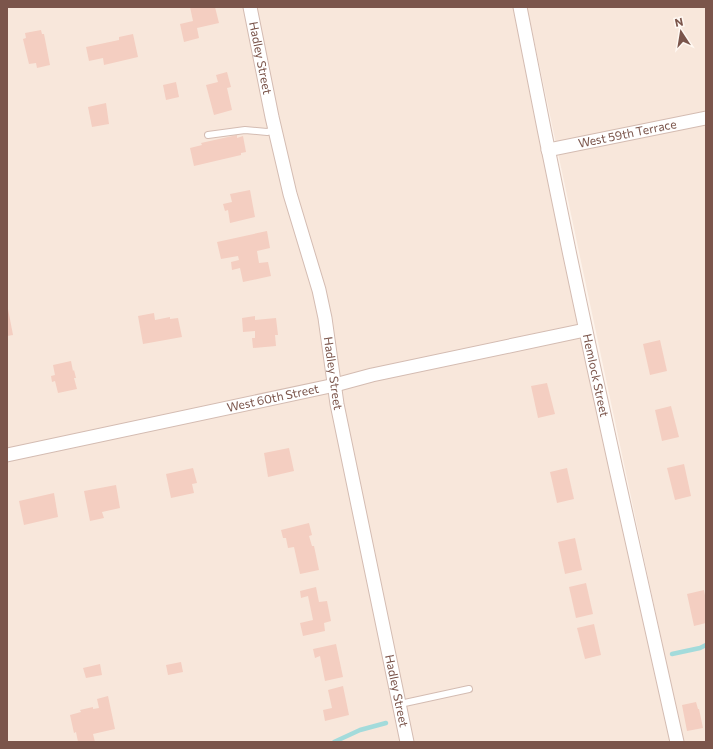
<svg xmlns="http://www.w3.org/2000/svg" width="713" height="749" viewBox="0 0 713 749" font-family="Commissioner,sans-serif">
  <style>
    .residential { fill: #f8e7db }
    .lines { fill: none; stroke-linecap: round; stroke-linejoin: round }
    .stream { stroke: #a3dbdb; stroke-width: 4.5 }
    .building { fill: #f4cec1 }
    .lane-casing { stroke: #d4bcb2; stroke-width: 8 }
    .street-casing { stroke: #d4bcb2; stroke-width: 15 }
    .lane { stroke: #fff; stroke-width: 6 }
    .street { stroke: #fff; stroke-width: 13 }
    .labels { text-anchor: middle; stroke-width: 3; stroke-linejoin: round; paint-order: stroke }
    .street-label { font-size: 12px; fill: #7b554b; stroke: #fff8f2 }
  </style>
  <rect width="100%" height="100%" fill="#fdf3eb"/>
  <g class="residential">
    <path d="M 14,7 L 514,7 L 670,742 L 7,742 L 7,8 Z"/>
    <path d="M 527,7 L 706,7 L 706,742 L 683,742 Z"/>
  </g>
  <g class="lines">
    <g class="stream">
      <path d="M 672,654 L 700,648 L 706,645"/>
      <path d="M 334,742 L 360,730 L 386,723"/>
    </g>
  </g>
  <g class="building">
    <path d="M 190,7 L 215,7 L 219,23 L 197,28 L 199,38 L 184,42 L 180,24 L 193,21 Z"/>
    <path d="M 41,30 L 42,34 L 44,34 L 50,65 L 37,68 L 36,63 L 29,64 L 23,39 L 26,38 L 25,33 Z"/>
    <path d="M 133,34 L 138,57 L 104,65 L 103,58 L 89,61 L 86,47 L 119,40 L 119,37 Z"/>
    <path d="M 227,72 L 231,87 L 227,88 L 232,110 L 214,115 L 206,85 L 218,82 L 216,75 Z"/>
    <path d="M 176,82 L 179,97 L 166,100 L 163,85 Z"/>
    <path d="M 106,103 L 109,124 L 92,127 L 88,107 Z"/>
    <path d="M 237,135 L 237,138 L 243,136 L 246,152 L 241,153 L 241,155 L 194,166 L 190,148 L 202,145 L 201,143 Z"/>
    <path d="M 250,190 L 255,217 L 230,223 L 228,210 L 225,211 L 223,204 L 232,202 L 230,194 Z"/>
    <path d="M 267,231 L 270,248 L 257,251 L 259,263 L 268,262 L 271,276 L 243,282 L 240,268 L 232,270 L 231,262 L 239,260 L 238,256 L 221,259 L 217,242 Z"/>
    <path d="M 7,309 L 8,309 L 13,335 L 7,336 Z"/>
    <path d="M 154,313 L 155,320 L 170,317 L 170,319 L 178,318 L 182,337 L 143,344 L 138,316 Z"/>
    <path d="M 255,316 L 255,320 L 276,318 L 278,335 L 275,335 L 276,346 L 253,348 L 252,338 L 255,338 L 255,331 L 243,332 L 242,318 Z"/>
    <path d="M 660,340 L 667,371 L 650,375 L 643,344 Z"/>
    <path d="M 71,361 L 73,371 L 74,370 L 76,378 L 74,378 L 77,389 L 58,393 L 55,381 L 52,382 L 51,376 L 55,375 L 53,365 Z"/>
    <path d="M 547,383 L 555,414 L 538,418 L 531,386 Z"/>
    <path d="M 671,406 L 679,437 L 662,441 L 655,410 Z"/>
    <path d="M 289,448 L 294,471 L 268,477 L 264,453 Z"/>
    <path d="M 684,464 L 691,496 L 675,500 L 667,468 Z"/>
    <path d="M 193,468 L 197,483 L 192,484 L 194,493 L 171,498 L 166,474 Z"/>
    <path d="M 567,468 L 574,499 L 557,503 L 550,472 Z"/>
    <path d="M 116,485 L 120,508 L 102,512 L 104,518 L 90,521 L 84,491 Z"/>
    <path d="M 54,493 L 58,517 L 24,525 L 19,501 Z"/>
    <path d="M 309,523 L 312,535 L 309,536 L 312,546 L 314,546 L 319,570 L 300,574 L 294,547 L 288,548 L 286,538 L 283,538 L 281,530 Z"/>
    <path d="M 575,538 L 582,570 L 565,574 L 558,542 Z"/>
    <path d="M 586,583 L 593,614 L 576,618 L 569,587 Z"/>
    <path d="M 316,587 L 319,602 L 327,601 L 331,621 L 324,623 L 325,631 L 303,636 L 300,623 L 313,620 L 308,596 L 301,598 L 300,591 Z"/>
    <path d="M 704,590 L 706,601 L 706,623 L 694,626 L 687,594 Z"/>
    <path d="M 594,624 L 601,655 L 585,659 L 577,628 Z"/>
    <path d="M 336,644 L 343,677 L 325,681 L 320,656 L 315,658 L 313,649 Z"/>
    <path d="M 181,662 L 183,672 L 168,675 L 166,665 Z"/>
    <path d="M 100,664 L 102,675 L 86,678 L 83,668 Z"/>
    <path d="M 343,686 L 349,715 L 325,721 L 323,710 L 332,708 L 328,690 Z"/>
    <path d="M 108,696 L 115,729 L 93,734 L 95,742 L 78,742 L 76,732 L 74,733 L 70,715 L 81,712 L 80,710 L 93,707 L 93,709 L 99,708 L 97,699 Z"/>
    <path d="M 696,702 L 698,709 L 699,709 L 703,728 L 687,731 L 682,705 Z"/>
  </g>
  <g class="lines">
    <defs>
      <g id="lane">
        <path d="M 208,135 L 245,130 L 267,132 L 275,130"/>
        <path d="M 400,704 L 469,689"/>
      </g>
      <g id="street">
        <path id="s1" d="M 250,7 L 272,117 L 290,194 L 319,290 L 325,318 L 337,404 L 407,742"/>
        <path id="s2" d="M 520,7 C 550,162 582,316 616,469 C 636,560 657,651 677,742"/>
        <path id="s3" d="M 548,150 L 706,118"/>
        <path id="s4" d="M 7,455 L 335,385 L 372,375 L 585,330"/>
      </g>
    </defs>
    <use href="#lane" class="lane-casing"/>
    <use href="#street" class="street-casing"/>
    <use href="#lane" class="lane"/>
    <use href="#street" class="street"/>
  </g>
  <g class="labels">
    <g class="street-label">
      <text dy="4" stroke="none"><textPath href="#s1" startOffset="52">Hadley Street</textPath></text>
      <text dy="4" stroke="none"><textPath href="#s3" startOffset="81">West 59th Terrace</textPath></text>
      <text dy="4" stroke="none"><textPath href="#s1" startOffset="376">Hadley Street</textPath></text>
      <text dy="4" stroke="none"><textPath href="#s2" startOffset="376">Hemlock Street</textPath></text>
      <text dy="4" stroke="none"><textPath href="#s4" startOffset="272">West 60th Street</textPath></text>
      <text dy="4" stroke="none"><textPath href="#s1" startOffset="700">Hadley Street</textPath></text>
    </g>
  </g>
  <rect width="713" height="749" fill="none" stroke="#7b554b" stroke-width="16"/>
  <g transform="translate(681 32) rotate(348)" stroke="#fff8f2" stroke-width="3" paint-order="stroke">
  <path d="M0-3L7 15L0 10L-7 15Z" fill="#7b554b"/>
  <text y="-6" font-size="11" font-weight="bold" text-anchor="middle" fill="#7b554b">N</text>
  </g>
</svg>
